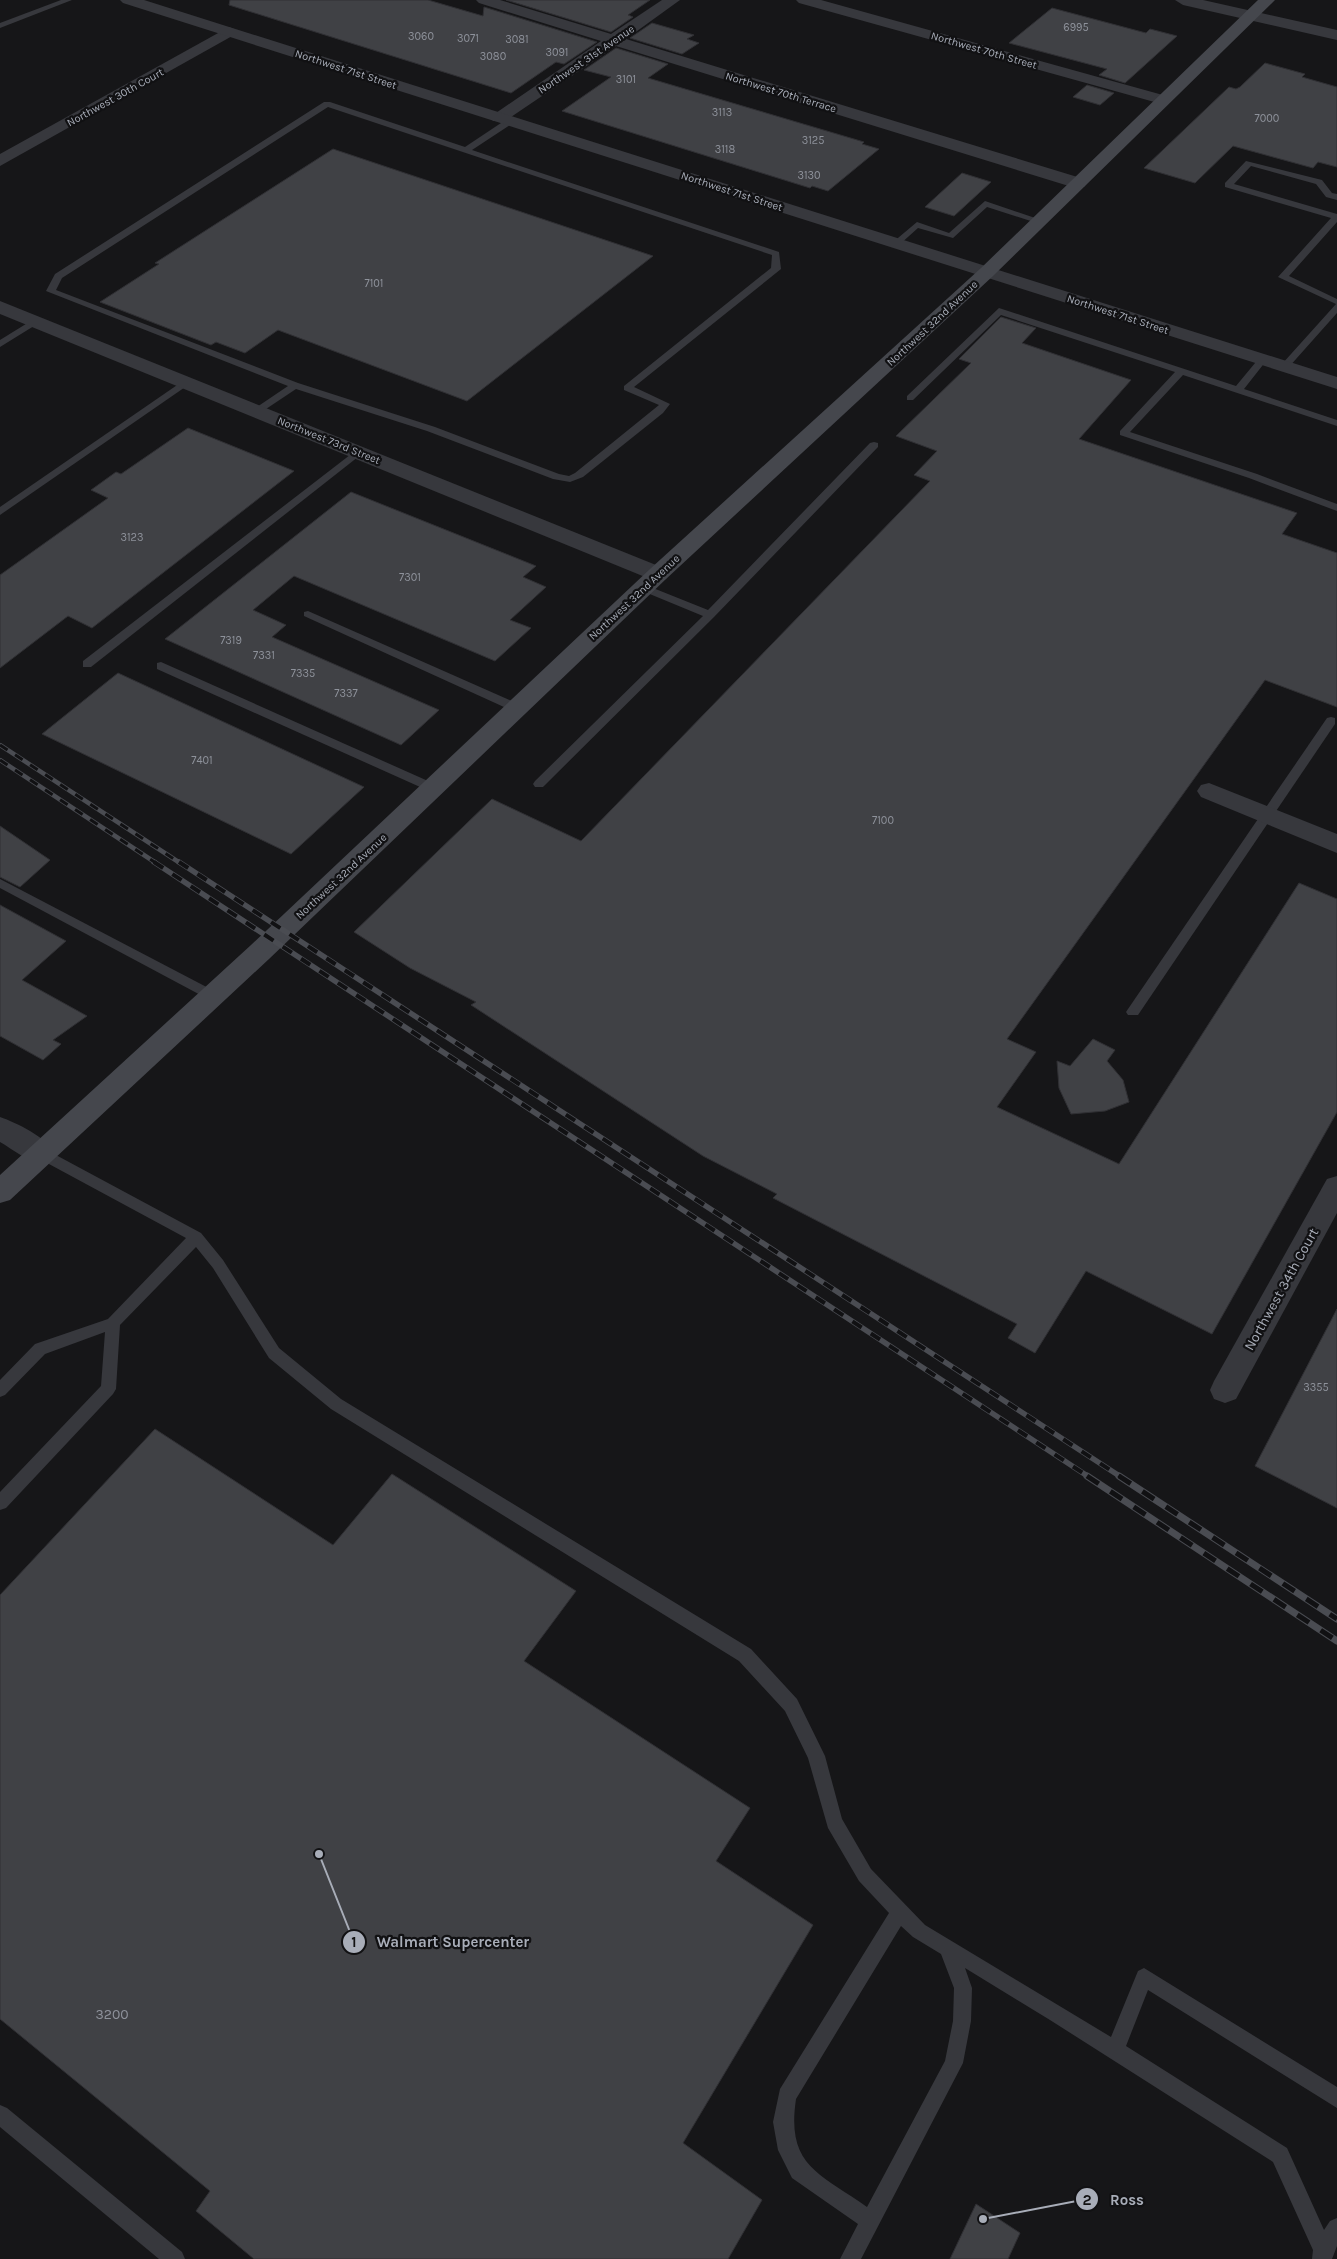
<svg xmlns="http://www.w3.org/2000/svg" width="1337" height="2259" viewBox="0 0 1337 2259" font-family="Karla,sans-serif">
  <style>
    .building { fill: #404145; stroke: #303034 }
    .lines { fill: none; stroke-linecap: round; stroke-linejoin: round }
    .service { fill: #37383d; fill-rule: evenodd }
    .minor { fill: #37383d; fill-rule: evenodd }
    .tertiary { fill: #37383d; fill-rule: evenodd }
    .secondary { fill: #45474d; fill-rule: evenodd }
    .rail-far2-casing { stroke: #4a4c52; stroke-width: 4.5 }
    .rail-far1-casing { stroke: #4a4c52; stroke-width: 5.5 }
    .rail-casing { stroke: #4a4c52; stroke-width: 7 }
    .rail-far2 { stroke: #111113; stroke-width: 3; stroke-dasharray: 9; stroke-linecap: butt }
    .rail-far1 { stroke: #111113; stroke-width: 4; stroke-dasharray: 11; stroke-linecap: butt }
    .rail { stroke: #111113; stroke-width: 5; stroke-dasharray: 14; stroke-linecap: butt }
    .labels { text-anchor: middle; stroke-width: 4.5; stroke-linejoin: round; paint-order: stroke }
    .number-label { font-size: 11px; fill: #8e929b }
    .far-street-label { font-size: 11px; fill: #a8adb8; stroke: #111113 }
    .street-label { font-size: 14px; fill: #a8adb8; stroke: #111113 }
    .near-number-label { font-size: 14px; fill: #8e929b }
    .leader { fill: none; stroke: #a8adb8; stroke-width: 2 }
    .callout-dot { fill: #a8adb8; stroke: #111113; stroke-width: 2 }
    .mark-label { font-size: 15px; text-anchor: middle; font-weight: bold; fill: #111 }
    .callout-label { font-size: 15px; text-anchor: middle; font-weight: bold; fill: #a8adb8; stroke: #111113; stroke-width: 4.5; stroke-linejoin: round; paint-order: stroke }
  </style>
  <rect width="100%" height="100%" fill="#161618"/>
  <g class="building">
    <path d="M 230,0 L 428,0 L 483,16 L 484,7 L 597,42 L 564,64 L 556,62 L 511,93 L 229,5 Z"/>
    <path d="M 506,0 L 650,0 L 628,15 L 633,17 L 611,32 Z"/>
    <path d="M 1052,8 L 1146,33 L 1150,29 L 1177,36 L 1125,83 L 1099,75 L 1107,69 L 1009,43 Z"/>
    <path d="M 652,23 L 694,35 L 687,39 L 699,43 L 682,54 L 630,38 Z"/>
    <path d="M 616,48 L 668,64 L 648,78 L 864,142 L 862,144 L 879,149 L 828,191 L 812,186 L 810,188 L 562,111 L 611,77 L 584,70 Z"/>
    <path d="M 1265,63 L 1305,74 L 1302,77 L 1337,87 L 1337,167 L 1318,162 L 1313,168 L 1233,146 L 1195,183 L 1144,168 L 1229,87 L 1236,89 L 1240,87 Z"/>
    <path d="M 1087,85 L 1114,93 L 1100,105 L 1073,97 Z"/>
    <path d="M 333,149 L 653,256 L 467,401 L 278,330 L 245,353 L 216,342 L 211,345 L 100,302 L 159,264 L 155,263 Z"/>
    <path d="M 962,173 L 991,182 L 954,216 L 925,207 Z"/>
    <path d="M 1001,317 L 1036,328 L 1022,343 L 1131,380 L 1079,439 L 1297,513 L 1282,534 L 1337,553 L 1337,707 L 1265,680 L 1007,1039 L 1036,1052 L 997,1107 L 1119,1164 L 1299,883 L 1337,899 L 1337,1112 L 1212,1334 L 1086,1271 L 1035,1353 L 1008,1338 L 1017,1324 L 773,1198 L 777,1194 L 703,1156 L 471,1005 L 476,1002 L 410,968 L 354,932 L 492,799 L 581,841 L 930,481 L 914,475 L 937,451 L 896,436 L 971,363 L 959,359 Z"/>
    <path d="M 188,428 L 294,471 L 92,628 L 68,616 L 0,668 L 0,575 L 108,498 L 91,490 L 116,472 L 121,474 Z"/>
    <path d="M 351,492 L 536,566 L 523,577 L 546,587 L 510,620 L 531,628 L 495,661 L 294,576 L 253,610 L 286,625 L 272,637 L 439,710 L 401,745 L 165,639 Z"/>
    <path d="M 118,673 L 364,787 L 291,854 L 42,734 Z"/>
    <path d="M 0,826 L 50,860 L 20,887 L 0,877 Z"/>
    <path d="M 0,905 L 66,941 L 22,980 L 87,1016 L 53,1040 L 61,1044 L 43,1060 L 0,1036 Z"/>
    <path d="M 1093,1039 L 1115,1050 L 1107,1061 L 1123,1080 L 1129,1102 L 1105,1111 L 1071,1114 L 1059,1088 L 1057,1061 L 1070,1066 Z"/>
    <path d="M 1337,1309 L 1337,1508 L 1255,1466 Z"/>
    <path d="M 155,1429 L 333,1545 L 392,1474 L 576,1591 L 524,1661 L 750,1808 L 716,1861 L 813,1925 L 683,2143 L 762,2200 L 728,2259 L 254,2259 L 196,2211 L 210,2191 L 0,2019 L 0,1595 Z"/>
    <path d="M 976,2204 L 1020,2233 L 1008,2259 L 950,2259 Z"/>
  </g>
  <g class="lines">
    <g class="service">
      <path d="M 61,0 L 72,0 L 0,28 L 0,23 Z"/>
      <path d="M 324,102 L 330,102 L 465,147 L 507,119 L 513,119 L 513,123 L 472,150 L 779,252 L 781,269 L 634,387 L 670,404 L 663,413 L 583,477 L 570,482 L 553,479 L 427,431 L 296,389 L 260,413 L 254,413 L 254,409 L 288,386 L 46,291 L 55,274 ZM 328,107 L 772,255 L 771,268 L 624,386 L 624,390 L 659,405 L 575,473 L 569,476 L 559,474 L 435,427 L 298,383 L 56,290 L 62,278 Z"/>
      <path d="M 1246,161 L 1322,180 L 1332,193 L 1337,194 L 1337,200 L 1326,197 L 1316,184 L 1251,166 L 1234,184 L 1337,214 L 1337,222 L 1289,276 L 1337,299 L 1337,313 L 1288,368 L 1285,369 L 1280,366 L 1282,364 L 1336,304 L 1278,277 L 1331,218 L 1225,187 L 1225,183 Z"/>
      <path d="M 985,201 L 1044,221 L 1040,224 L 987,207 L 953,238 L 918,228 L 899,245 L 892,243 L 917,222 L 949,233 Z"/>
      <path d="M 999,308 L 1236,386 L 1260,357 L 1266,357 L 1266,361 L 1244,389 L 1337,420 L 1337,426 L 1183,375 L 1130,432 L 1257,474 L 1337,504 L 1337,511 L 1249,478 L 1120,435 L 1120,431 L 1175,372 L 1001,315 L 913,400 L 907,400 L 907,396 Z"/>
      <path d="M 34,319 L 42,321 L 0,347 L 0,340 Z"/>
      <path d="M 183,381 L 191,383 L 0,515 L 0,507 Z"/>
      <path d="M 874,442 L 878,443 L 878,447 L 714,617 L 543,787 L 535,787 L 533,784 L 535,781 L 703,616 L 640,590 L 640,586 L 648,586 L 708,610 L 870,443 Z"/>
      <path d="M 359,448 L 363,449 L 363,453 L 91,667 L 83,667 L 83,661 Z"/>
      <path d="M 308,611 L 521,705 L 523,708 L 521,711 L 513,711 L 304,616 L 304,612 Z"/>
      <path d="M 161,662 L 437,785 L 439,788 L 433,792 L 429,791 L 157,669 L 157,663 Z"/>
      <path d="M 1331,717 L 1335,718 L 1335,724 L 1138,1015 L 1128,1015 L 1126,1012 L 1128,1009 L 1327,718 Z"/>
      <path d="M 0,879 L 218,993 L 220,996 L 218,999 L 208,999 L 0,888 Z"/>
      <path d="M 41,1147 L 201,1233 L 223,1260 L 279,1348 L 341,1399 L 751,1649 L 797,1699 L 825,1756 L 842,1819 L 871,1869 L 925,1925 L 1111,2037 L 1138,1971 L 1144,1968 L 1337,2087 L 1337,2108 L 1148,1990 L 1126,2046 L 1287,2148 L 1324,2230 L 1330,2221 L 1337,2218 L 1337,2246 L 1332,2259 L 1312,2259 L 1313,2250 L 1273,2162 L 1050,2020 L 965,1968 L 972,1988 L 971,2021 L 963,2063 L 861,2259 L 840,2259 L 858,2224 L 792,2178 L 778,2150 L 773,2122 L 780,2089 L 889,1913 L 859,1881 L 828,1828 L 808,1758 L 785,1711 L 739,1661 L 331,1409 L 269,1358 L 213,1268 L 196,1247 L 120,1325 L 116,1389 L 113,1394 L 6,1508 L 0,1510 L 0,1492 L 101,1386 L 105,1332 L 45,1354 L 5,1395 L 0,1397 L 0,1380 L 35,1344 L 108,1319 L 186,1238 L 36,1157 L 34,1153 L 36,1149 ZM 901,1926 L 913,1937 L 941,1954 L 954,1988 L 953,2021 L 945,2061 L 867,2207 C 819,2173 786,2166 796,2099 Z"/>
      <path d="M 0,2105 L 7,2108 L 182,2252 L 185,2259 L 159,2259 L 0,2127 Z"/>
    </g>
    <g class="minor">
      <path d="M 476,0 L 500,0 L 611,34 L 662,0 L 680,0 L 626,39 L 1084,179 L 1087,183 L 1084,187 L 1072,187 L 616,46 L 505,121 L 493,121 L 491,118 L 493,115 L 601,41 L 479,3 Z"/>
      <path d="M 796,0 L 821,0 L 1170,97 L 1172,100 L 1164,105 L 1158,103 L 799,3 Z"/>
      <path d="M 1175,0 L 1203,0 L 1337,30 L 1337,40 L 1183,5 Z"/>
      <path d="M 229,27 L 234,29 L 237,32 L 234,35 L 0,166 L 0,154 Z"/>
      <path d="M 0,301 L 666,569 L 669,574 L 666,579 L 658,581 L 650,579 L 0,314 Z"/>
      <path d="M 1209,783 L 1337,834 L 1337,853 L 1201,797 L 1197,791 L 1201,785 Z"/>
      <path d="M 0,1117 C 17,1123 46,1137 55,1153 L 51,1161 C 32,1167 16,1151 0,1142 Z"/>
      <path d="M 1337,1176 L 1337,1213 L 1236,1399 L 1225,1403 L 1214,1399 L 1210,1390 L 1214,1381 L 1327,1179 Z"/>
    </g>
    <path class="tertiary" d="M 120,0 L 144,0 L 1337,377 L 1337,389 L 123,3 Z"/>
    <path class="secondary" d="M 1258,0 L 1275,0 L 993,276 L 666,579 L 269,959 L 10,1200 L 0,1203 L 0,1175 L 251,945 L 650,569 L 981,268 Z"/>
    <defs>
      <g id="rail-far2">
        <path d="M 0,745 L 180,863"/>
        <path d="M 0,760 L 156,863"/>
      </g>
      <g id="rail-far1">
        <path d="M 154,862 L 1089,1477"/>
        <path d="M 179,862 L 1121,1477"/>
      </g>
      <g id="rail">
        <path d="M 1087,1476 L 1337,1641"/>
        <path d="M 1119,1476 L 1337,1619"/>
      </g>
    </defs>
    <use href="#rail-far2" class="rail-far2-casing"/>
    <use href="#rail-far1" class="rail-far1-casing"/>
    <use href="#rail" class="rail-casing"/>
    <use href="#rail-far2" class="rail-far2"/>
    <use href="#rail-far1" class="rail-far1"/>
    <use href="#rail" class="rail"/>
  </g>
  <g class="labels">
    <g class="number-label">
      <text x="1076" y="31">6995</text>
      <text x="421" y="40">3060</text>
      <text x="468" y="42">3071</text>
      <text x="517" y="43">3081</text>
      <text x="557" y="56">3091</text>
      <text x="493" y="60">3080</text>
      <text x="626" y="83">3101</text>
      <text x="722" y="116">3113</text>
      <text x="1267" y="122">7000</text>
      <text x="813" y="144">3125</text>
      <text x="725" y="153">3118</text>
      <text x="809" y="179">3130</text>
      <text x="374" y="287">7101</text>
      <text x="132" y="541">3123</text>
      <text x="410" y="581">7301</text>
      <text x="231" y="644">7319</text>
      <text x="264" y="659">7331</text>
      <text x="303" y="677">7335</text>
      <text x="346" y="697">7337</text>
      <text x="202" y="764">7401</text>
      <text x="883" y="824">7100</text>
      <text x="1316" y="1391">3355</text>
    </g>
    <g class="far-street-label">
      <text transform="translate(984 50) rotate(16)" y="4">Northwest 70th Street</text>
      <text transform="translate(586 59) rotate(-34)" y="4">Northwest 31st Avenue</text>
      <text transform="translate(346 69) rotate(18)" y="4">Northwest 71st Street</text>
      <text transform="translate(781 92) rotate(17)" y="4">Northwest 70th Terrace</text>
      <text transform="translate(115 97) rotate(-29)" y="4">Northwest 30th Court</text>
      <text transform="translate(732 191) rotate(18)" y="4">Northwest 71st Street</text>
      <text transform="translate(1118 314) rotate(18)" y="4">Northwest 71st Street</text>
      <text transform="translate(932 323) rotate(-43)" y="4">Northwest 32nd Avenue</text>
      <text transform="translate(329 440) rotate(22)" y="4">Northwest 73rd Street</text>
      <text transform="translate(634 597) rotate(-43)" y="4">Northwest 32nd Avenue</text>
      <text transform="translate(341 876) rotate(-43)" y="4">Northwest 32nd Avenue</text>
    </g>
    <g class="street-label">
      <text transform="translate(1281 1289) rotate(-61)" y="5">Northwest 34th Court</text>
    </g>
    <g class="near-number-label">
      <text x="112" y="2019">3200</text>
    </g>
  </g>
  <path class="leader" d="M319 1854L354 1942M983 2219L1087 2199"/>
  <g class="callout-dot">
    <circle cx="319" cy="1854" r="5"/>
    <circle cx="983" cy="2219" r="5"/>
    <circle cx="354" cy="1942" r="12"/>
    <circle cx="1087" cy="2199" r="12"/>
  </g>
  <g class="mark-label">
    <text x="354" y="1947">1</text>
    <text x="1087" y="2205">2</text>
  </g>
  <g class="callout-label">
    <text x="453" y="1947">Walmart Supercenter</text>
    <text x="1127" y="2205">Ross</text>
  </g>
</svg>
